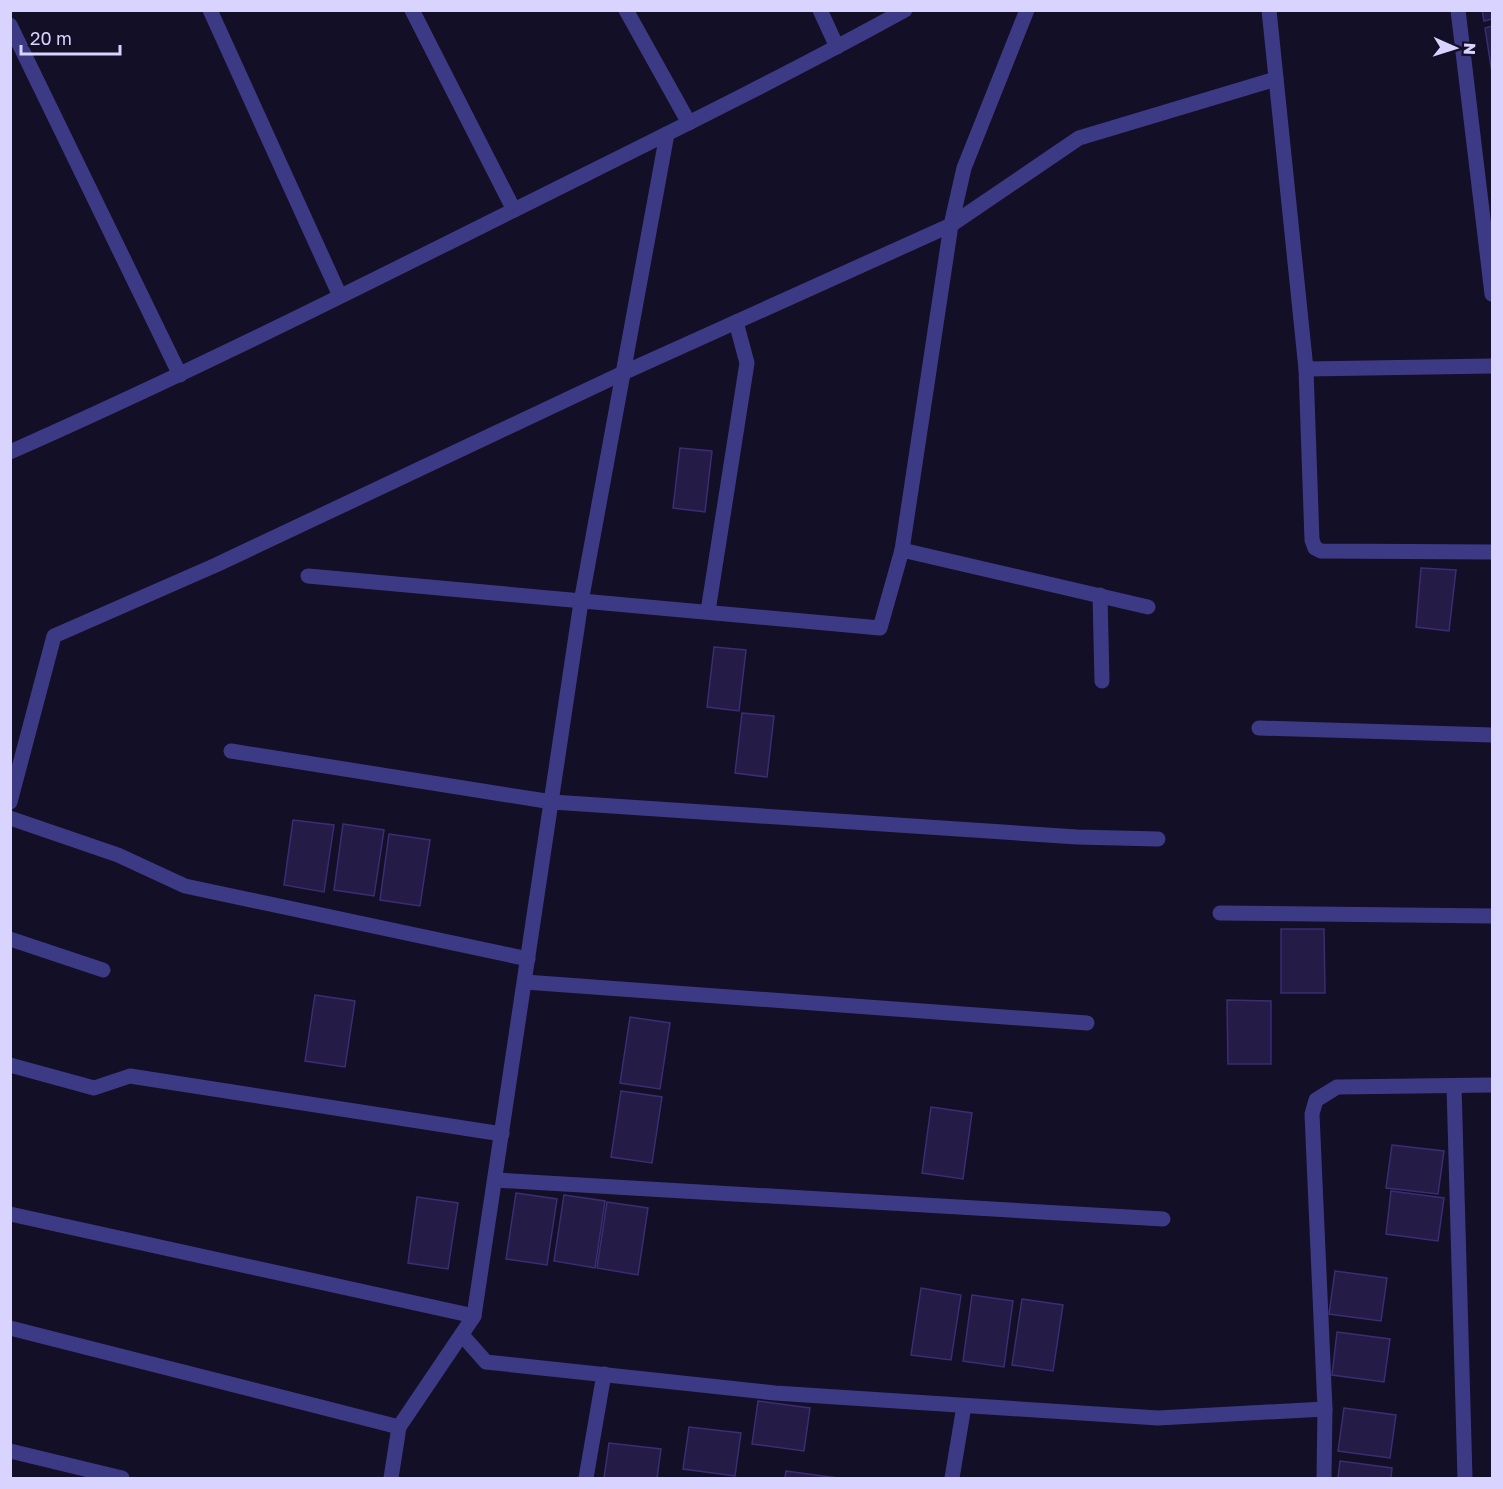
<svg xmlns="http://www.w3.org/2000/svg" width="1503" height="1489" viewBox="0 0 1503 1489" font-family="'Golos Text',sans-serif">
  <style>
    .building { fill: #241b47; stroke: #3b2d73; stroke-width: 1.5 }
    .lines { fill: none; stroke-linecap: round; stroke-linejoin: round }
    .street { stroke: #3d3a85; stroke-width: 15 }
  </style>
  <rect width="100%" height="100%" fill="#130f26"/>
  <g class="building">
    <path d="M 1482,10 L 1492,10 L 1492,19 L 1484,21 Z"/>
    <path d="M 1492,26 L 1492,73 L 1485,28 Z"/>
    <path d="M 680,448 L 712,451 L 705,512 L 673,508 Z"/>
    <path d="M 1421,568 L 1456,570 L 1449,631 L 1416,627 Z"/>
    <path d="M 714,647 L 746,650 L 739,711 L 707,707 Z"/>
    <path d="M 742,713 L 774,716 L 767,777 L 735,773 Z"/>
    <path d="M 293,820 L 334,825 L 324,892 L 284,885 Z"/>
    <path d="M 343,824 L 384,830 L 374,896 L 334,890 Z"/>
    <path d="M 389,834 L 430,840 L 420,906 L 380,900 Z"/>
    <path d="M 1281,929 L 1324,929 L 1325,993 L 1281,993 Z"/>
    <path d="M 315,995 L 355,1001 L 345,1067 L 305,1061 Z"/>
    <path d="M 1227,1000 L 1271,1001 L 1271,1064 L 1228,1064 Z"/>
    <path d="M 630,1017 L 670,1023 L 660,1089 L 620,1083 Z"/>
    <path d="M 621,1091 L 662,1097 L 652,1163 L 611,1157 Z"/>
    <path d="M 931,1107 L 972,1113 L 963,1179 L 922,1173 Z"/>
    <path d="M 1392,1145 L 1444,1151 L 1438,1194 L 1386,1188 Z"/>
    <path d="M 1391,1191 L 1444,1198 L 1438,1241 L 1386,1234 Z"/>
    <path d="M 516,1193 L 557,1199 L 547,1265 L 506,1259 Z"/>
    <path d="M 564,1195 L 605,1201 L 595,1268 L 554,1261 Z"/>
    <path d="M 417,1197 L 458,1203 L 448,1269 L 408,1263 Z"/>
    <path d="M 607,1202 L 648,1208 L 638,1275 L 597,1268 Z"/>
    <path d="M 1335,1271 L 1387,1278 L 1381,1321 L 1329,1314 Z"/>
    <path d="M 921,1288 L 961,1295 L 951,1360 L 911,1355 Z"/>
    <path d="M 972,1295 L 1013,1301 L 1004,1367 L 963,1361 Z"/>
    <path d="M 1022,1299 L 1063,1305 L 1053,1371 L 1012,1365 Z"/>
    <path d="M 1337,1332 L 1390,1339 L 1384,1382 L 1332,1375 Z"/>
    <path d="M 758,1401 L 810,1408 L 804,1451 L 752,1444 Z"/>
    <path d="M 1344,1408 L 1396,1415 L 1390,1458 L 1338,1451 Z"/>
    <path d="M 689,1427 L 741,1433 L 735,1476 L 683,1469 Z"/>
    <path d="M 609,1443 L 661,1449 L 657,1478 L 604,1478 Z"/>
    <path d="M 1340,1461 L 1392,1468 L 1391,1478 L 1338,1478 Z"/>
    <path d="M 786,1471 L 838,1478 L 785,1478 Z"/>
  </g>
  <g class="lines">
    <g class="street">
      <path d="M 210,10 L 340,296"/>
      <path d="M 412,10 L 514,210"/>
      <path d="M 626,10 L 689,123"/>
      <path d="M 820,10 L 837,47"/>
      <path d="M 1269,10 L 1306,369 L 1492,366"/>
      <path d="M 1458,10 L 1492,294"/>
      <path d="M 10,25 L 180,375"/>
      <path d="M 1306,369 L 1312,540 L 1315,548 L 1321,551 L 1492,552"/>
      <path d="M 10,452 C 180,377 346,294 512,211 C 644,145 776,81 905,10"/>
      <path d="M 902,550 L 1148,607"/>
      <path d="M 308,576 L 880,628 L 902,550 L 951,225 L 1079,138 L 1276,79"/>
      <path d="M 1100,595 L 1102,681"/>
      <path d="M 708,611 L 747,363 L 736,322"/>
      <path d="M 1259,728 L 1492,735"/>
      <path d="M 231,751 L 552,802 L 1077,837 L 1158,839"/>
      <path d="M 10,802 L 54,636 L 216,565 L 623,373 L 951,225 L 964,168 L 1027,10"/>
      <path d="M 10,818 L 118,855 L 185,886 L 528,959"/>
      <path d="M 1220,913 L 1492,916"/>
      <path d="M 10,939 L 103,970"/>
      <path d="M 525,982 L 1087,1023"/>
      <path d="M 10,1065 L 94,1088 L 130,1076 L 502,1134"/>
      <path d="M 1454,1086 L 1465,1478"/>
      <path d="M 495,1180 L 1163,1219"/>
      <path d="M 10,1214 L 474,1316"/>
      <path d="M 10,1328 L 399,1427"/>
      <path d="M 462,1335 L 486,1362 L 775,1393 L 1158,1418 L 1325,1409"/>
      <path d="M 10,1451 L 122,1478"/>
      <path d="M 391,1478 L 399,1427 L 474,1316 L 581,602 L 667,134"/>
      <path d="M 586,1478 L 604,1374"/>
      <path d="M 952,1478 L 964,1406"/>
      <path d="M 1324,1478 L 1325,1409 L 1312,1114 L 1316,1100 L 1337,1087 L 1492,1085"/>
    </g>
  </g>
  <rect width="1503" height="1489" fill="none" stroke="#d9d4ff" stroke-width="24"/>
  <g transform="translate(1455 48) rotate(93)" stroke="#130f26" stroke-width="4.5" paint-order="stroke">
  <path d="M0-4.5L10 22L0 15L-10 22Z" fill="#d9d4ff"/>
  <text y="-9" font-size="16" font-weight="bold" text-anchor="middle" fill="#d9d4ff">N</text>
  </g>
  <path d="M21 45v9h99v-9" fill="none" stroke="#d9d4ff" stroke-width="3"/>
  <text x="30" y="45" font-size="18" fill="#d9d4ff" stroke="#130f26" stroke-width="4.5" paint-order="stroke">20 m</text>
</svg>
